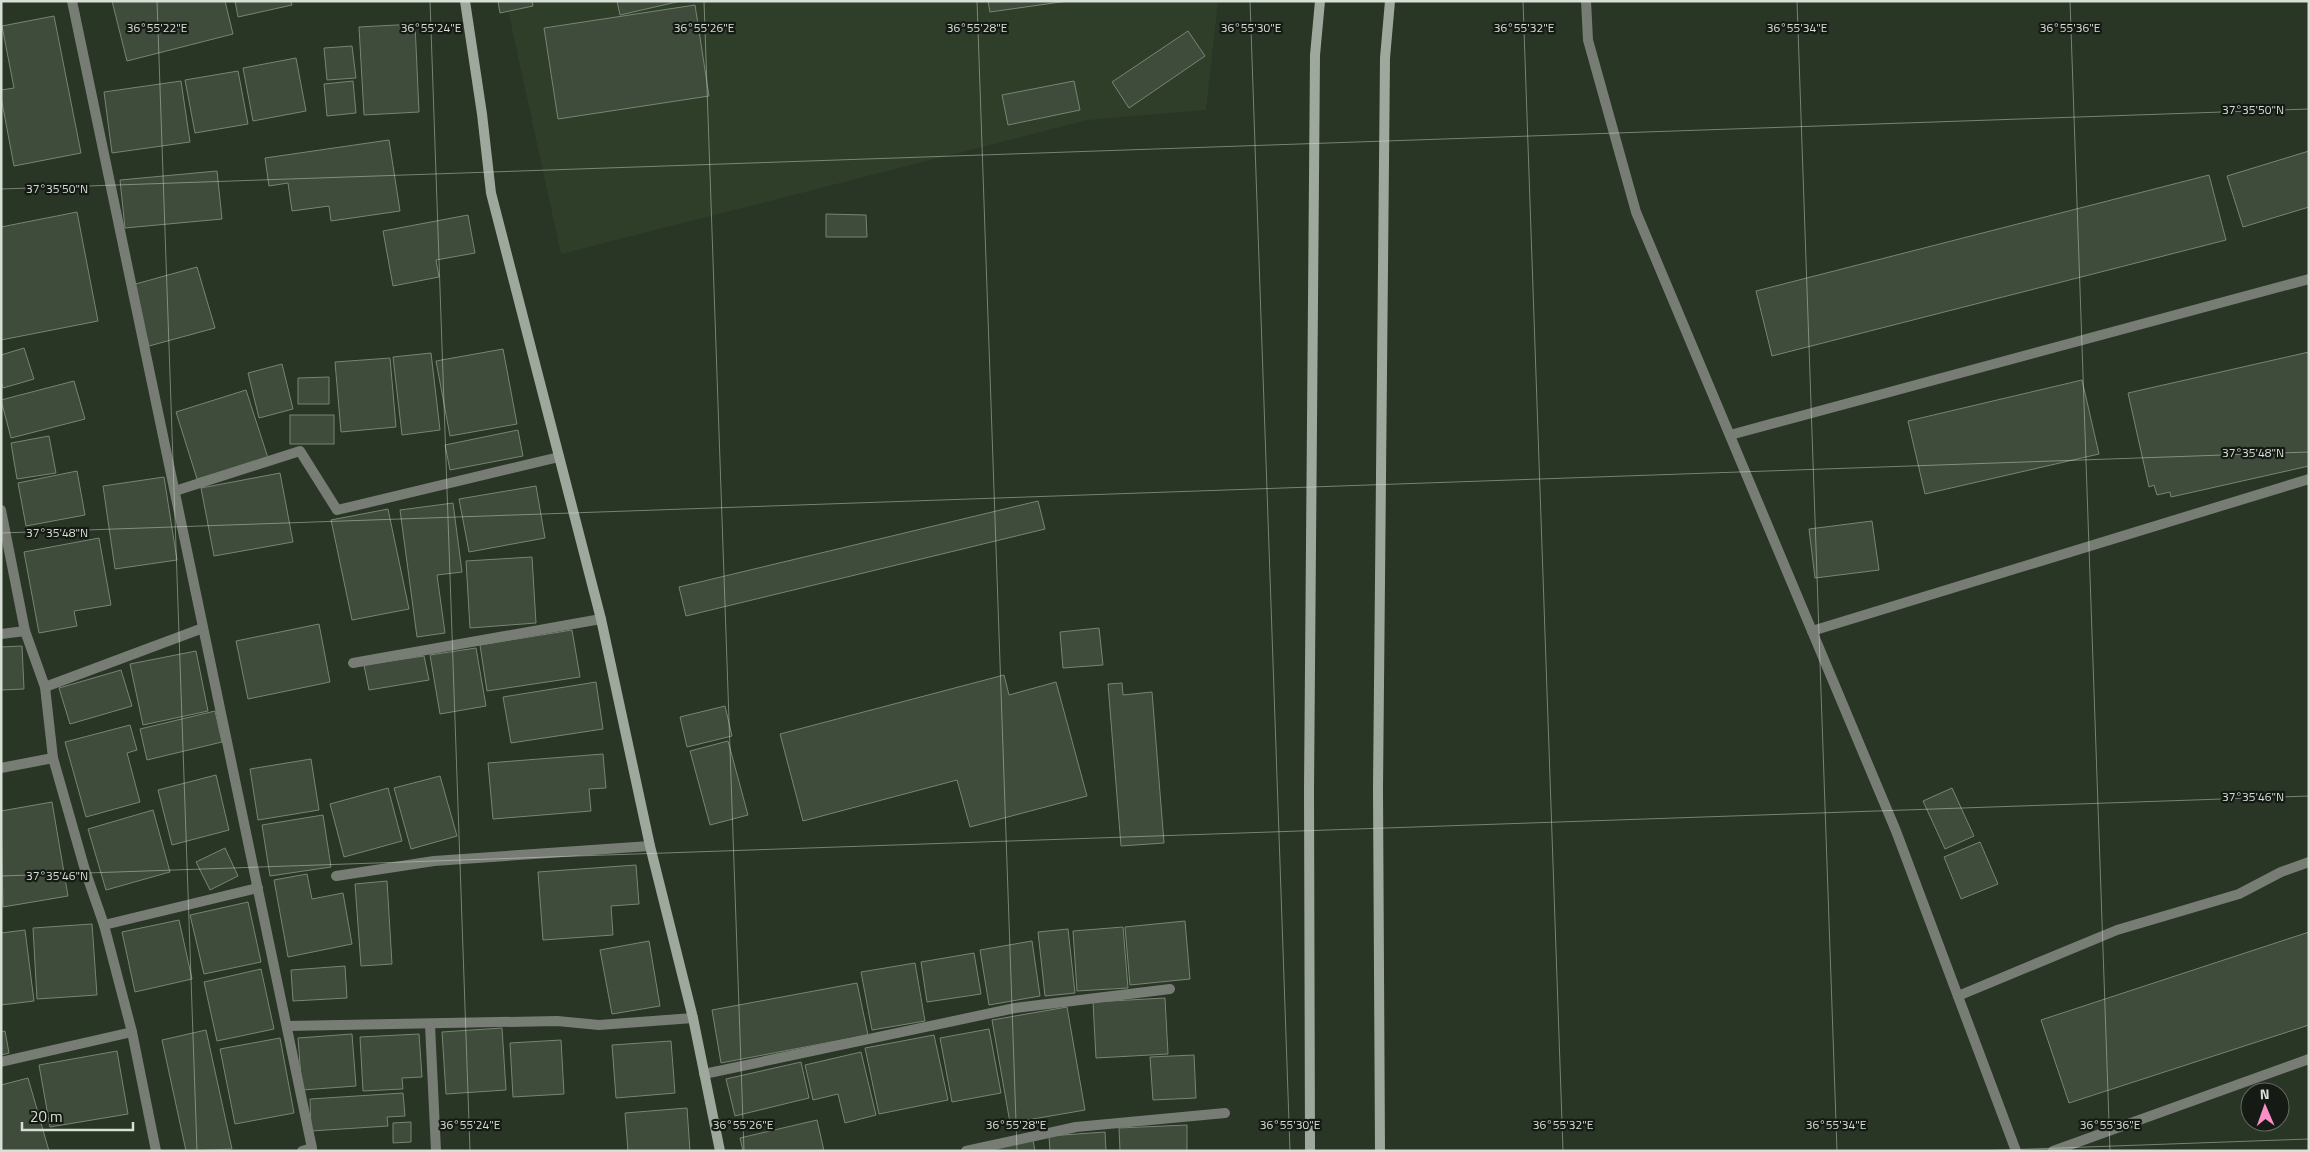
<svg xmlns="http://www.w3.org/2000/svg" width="2310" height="1152" viewBox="0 0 2310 1152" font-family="'Titillium Web',sans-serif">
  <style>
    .built { fill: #2e3e29 }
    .building { fill: #3f4b3b; stroke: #788573 }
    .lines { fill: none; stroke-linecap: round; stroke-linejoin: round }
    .street { stroke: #777d75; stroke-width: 10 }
    .secondary { stroke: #9fa89c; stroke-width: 10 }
    .ticks { fill: none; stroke: #d8dfd6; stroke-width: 1; stroke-opacity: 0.45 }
    .ticks-label { font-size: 12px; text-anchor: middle; fill: #d8dfd6; stroke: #151b14; stroke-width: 4.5; stroke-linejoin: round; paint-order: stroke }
  </style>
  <rect width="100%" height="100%" fill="#293525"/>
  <path class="built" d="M 506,1 L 1218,1 L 1206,110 L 1088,120 L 561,254 Z"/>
  <g class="building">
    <path d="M 112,1 L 225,1 L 233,34 L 127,61 Z"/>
    <path d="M 235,1 L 291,1 L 292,5 L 238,17 Z"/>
    <path d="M 498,1 L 532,1 L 533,6 L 500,13 Z"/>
    <path d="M 617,1 L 681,1 L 620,15 Z"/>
    <path d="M 988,1 L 1068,1 L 990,12 Z"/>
    <path d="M 695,5 L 709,96 L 558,119 L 544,28 Z"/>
    <path d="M 54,16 L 81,153 L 14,166 L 1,97 L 1,90 L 14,88 L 2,26 Z"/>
    <path d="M 415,24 L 419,112 L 364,115 L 359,27 Z"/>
    <path d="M 1188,31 L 1205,56 L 1129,108 L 1112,82 Z"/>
    <path d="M 352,46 L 356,78 L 327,80 L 324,48 Z"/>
    <path d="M 296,58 L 306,111 L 253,121 L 243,68 Z"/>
    <path d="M 238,71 L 248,124 L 195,133 L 185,80 Z"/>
    <path d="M 181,81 L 190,142 L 112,153 L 104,92 Z"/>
    <path d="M 353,81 L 356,113 L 327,116 L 324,84 Z"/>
    <path d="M 1074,81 L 1080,110 L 1008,125 L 1002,95 Z"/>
    <path d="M 389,140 L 400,211 L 331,221 L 329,206 L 292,211 L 288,183 L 269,186 L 265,158 Z"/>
    <path d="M 2309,151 L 2309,207 L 2243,227 L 2227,176 Z"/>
    <path d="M 217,171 L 222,219 L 125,228 L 120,180 Z"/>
    <path d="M 2209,175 L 2226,240 L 1772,356 L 1756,291 Z"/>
    <path d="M 77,212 L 98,321 L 1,340 L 1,227 Z"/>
    <path d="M 826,214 L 866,215 L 867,237 L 826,237 Z"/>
    <path d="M 468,215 L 475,253 L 436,260 L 439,277 L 393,286 L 383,231 Z"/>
    <path d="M 197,267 L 215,328 L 149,346 L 132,285 Z"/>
    <path d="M 24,348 L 34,379 L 3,388 L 1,381 L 1,355 Z"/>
    <path d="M 503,349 L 517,424 L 450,436 L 436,361 Z"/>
    <path d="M 2309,352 L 2309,466 L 2171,497 L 2170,492 L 2157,495 L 2154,485 L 2149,487 L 2128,393 Z"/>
    <path d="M 431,353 L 440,430 L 402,435 L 393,357 Z"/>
    <path d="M 390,358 L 396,427 L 341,432 L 335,362 Z"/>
    <path d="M 282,364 L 293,409 L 259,418 L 248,373 Z"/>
    <path d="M 329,377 L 329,404 L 298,404 L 298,378 Z"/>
    <path d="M 2082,380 L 2099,454 L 1925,494 L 1908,421 Z"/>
    <path d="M 74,381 L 85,419 L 11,438 L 1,400 Z"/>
    <path d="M 246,390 L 268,458 L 197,479 L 176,412 Z"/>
    <rect x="290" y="415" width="44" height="29"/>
    <path d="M 518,430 L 523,456 L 450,470 L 445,445 Z"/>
    <path d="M 49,436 L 56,473 L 17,479 L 11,443 Z"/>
    <path d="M 77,471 L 85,515 L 26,526 L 18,483 Z"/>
    <path d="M 280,473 L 293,542 L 214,556 L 201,488 Z"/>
    <path d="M 164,477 L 177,560 L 115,569 L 103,486 Z"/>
    <path d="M 536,486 L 545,538 L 469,552 L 459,499 Z"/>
    <path d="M 1038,501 L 1045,529 L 686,616 L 679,587 Z"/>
    <path d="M 453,503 L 462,572 L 437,575 L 445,633 L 417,637 L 400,510 Z"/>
    <path d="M 388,509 L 409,609 L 352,620 L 331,520 Z"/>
    <path d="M 1872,521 L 1879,570 L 1815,578 L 1809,529 Z"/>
    <path d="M 99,538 L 111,605 L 74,611 L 77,626 L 39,633 L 24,552 Z"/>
    <path d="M 532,557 L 536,623 L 470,628 L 466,561 Z"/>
    <path d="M 319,624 L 330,682 L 248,699 L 236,641 Z"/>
    <path d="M 1099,628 L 1103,665 L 1063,668 L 1060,632 Z"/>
    <path d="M 572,630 L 580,677 L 487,691 L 480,645 Z"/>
    <path d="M 22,646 L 24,689 L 1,690 L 1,647 Z"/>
    <path d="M 476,648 L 486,706 L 440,714 L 430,655 Z"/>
    <path d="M 196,651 L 208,711 L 143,725 L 130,664 Z"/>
    <path d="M 424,656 L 429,680 L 369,690 L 364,665 Z"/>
    <path d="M 121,670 L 132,706 L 70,724 L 59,688 Z"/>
    <path d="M 1004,675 L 1009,695 L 1056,682 L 1087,796 L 970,827 L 957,780 L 803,821 L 780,734 Z"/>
    <path d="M 596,682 L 603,729 L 511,743 L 503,697 Z"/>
    <path d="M 1122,683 L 1123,695 L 1152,692 L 1164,843 L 1121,846 L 1108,684 Z"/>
    <path d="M 725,706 L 732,736 L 687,747 L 680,717 Z"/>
    <path d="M 215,711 L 222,742 L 147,760 L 140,729 Z"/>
    <path d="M 130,725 L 137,750 L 127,753 L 140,802 L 86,817 L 65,742 Z"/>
    <path d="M 728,741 L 748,815 L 710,825 L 690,751 Z"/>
    <path d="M 603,754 L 606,788 L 589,789 L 591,811 L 493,819 L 488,763 Z"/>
    <path d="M 311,759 L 319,810 L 258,820 L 250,769 Z"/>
    <path d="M 216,775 L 229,830 L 172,845 L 158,790 Z"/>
    <path d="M 440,776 L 457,836 L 411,849 L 394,788 Z"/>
    <path d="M 388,788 L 402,841 L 344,857 L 330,804 Z"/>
    <path d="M 1952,788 L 1974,836 L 1945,849 L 1923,801 Z"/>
    <path d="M 52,802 L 68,896 L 3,907 L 1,811 Z"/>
    <path d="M 153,810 L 170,872 L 106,890 L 88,829 Z"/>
    <path d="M 323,815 L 331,867 L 270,876 L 262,825 Z"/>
    <path d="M 1980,842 L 1998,884 L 1961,899 L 1944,857 Z"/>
    <path d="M 225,848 L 238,876 L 210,890 L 196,862 Z"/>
    <path d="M 636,865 L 639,904 L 611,906 L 613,935 L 543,940 L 538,872 Z"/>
    <path d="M 307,874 L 312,899 L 343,893 L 352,944 L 288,957 L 274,880 Z"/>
    <path d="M 387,881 L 392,964 L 361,966 L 355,884 Z"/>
    <path d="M 248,902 L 261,962 L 204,974 L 190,915 Z"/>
    <path d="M 179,920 L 192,979 L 135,992 L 122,932 Z"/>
    <path d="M 1185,921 L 1190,979 L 1130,985 L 1125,927 Z"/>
    <path d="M 92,924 L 97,995 L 37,999 L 33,928 Z"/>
    <path d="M 1123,927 L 1128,988 L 1077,991 L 1073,931 Z"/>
    <path d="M 1068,929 L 1075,993 L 1045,996 L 1038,932 Z"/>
    <path d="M 25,930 L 34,1001 L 1,1005 L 1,933 Z"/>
    <path d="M 2309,932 L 2309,1025 L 2069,1103 L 2041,1020 Z"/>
    <path d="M 649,941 L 660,1006 L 612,1014 L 600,950 Z"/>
    <path d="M 1032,941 L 1040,996 L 989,1005 L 980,950 Z"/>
    <path d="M 974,953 L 981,994 L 927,1002 L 921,962 Z"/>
    <path d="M 915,963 L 925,1021 L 872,1030 L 861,972 Z"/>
    <path d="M 345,966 L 347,998 L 293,1001 L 291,970 Z"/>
    <path d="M 261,969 L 274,1029 L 217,1041 L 204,982 Z"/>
    <path d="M 857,983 L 868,1035 L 721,1063 L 712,1010 Z"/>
    <path d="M 1165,998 L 1168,1054 L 1096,1058 L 1093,1002 Z"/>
    <path d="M 1067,1007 L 1085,1110 L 1010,1123 L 992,1020 Z"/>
    <path d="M 502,1028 L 506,1090 L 446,1094 L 442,1032 Z"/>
    <path d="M 989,1029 L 1001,1093 L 952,1102 L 940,1038 Z"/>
    <path d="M 206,1030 L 232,1149 L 186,1151 L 162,1040 Z"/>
    <path d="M 5,1031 L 9,1053 L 1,1055 L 1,1032 Z"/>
    <path d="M 352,1034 L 356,1086 L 302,1090 L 298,1038 Z"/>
    <path d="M 419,1034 L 422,1077 L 402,1078 L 403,1089 L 363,1091 L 360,1037 Z"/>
    <path d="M 934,1035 L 948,1100 L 879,1114 L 865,1048 Z"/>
    <path d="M 280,1038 L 294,1113 L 235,1124 L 220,1049 Z"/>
    <path d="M 561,1040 L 564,1094 L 513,1097 L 510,1043 Z"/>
    <path d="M 671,1041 L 675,1093 L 616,1098 L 612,1045 Z"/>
    <path d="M 117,1051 L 128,1114 L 50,1127 L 39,1065 Z"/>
    <path d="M 861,1052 L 876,1115 L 845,1123 L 838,1094 L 813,1100 L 805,1065 Z"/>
    <path d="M 1194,1055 L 1196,1098 L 1153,1100 L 1150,1057 Z"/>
    <path d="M 801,1062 L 809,1098 L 735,1116 L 726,1079 Z"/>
    <path d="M 28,1078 L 49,1151 L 1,1151 L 1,1085 Z"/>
    <path d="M 403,1093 L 405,1116 L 387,1117 L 388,1126 L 311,1131 L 310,1099 Z"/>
    <path d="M 687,1108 L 690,1151 L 628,1151 L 625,1113 Z"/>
    <path d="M 817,1120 L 824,1151 L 743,1151 L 740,1138 Z"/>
    <path d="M 411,1122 L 411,1142 L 393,1143 L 393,1123 Z"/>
    <path d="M 1187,1125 L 1187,1151 L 1120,1151 L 1119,1128 Z"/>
    <path d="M 1105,1132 L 1106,1151 L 1050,1151 L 1049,1136 Z"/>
    <path d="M 1033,1140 L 1035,1151 L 974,1151 Z"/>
  </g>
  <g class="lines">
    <g class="street">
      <path d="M 72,1 L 312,1148 L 302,1151"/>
      <path d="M 1586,1 L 1588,40 L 1636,212 L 1896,831 L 2016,1151"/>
      <path d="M 1730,435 L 2309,279"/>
      <path d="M 175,491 L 300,451 L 337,510 L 559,457"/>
      <path d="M 1,510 L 25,631 L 45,687 L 53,758 L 85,870 L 104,925 L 132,1032 L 156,1151"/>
      <path d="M 1812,631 L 2309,479"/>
      <path d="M 1,634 L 25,631"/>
      <path d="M 353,663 L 601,619"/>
      <path d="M 45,687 L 203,628"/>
      <path d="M 1,768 L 53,758"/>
      <path d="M 336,876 L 434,861 L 650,846"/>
      <path d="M 104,925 L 258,888"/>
      <path d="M 1958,996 L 2117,930 L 2239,894 L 2281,872 L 2309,862"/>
      <path d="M 430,1025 L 436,1151"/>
      <path d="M 287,1026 L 557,1021 L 599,1025 L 693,1018"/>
      <path d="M 1,1062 L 132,1032"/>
      <path d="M 704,1074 L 1015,1008 L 1170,989"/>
      <path d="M 966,1151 L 1076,1127 L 1225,1113"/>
      <path d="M 2053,1151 L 2309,1059"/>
    </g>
    <g class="secondary">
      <path d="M 465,1 L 482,114 L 491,193 L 601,619 L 650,846 L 693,1018 L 720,1151"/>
      <path d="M 1310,1151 L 1309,789 L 1315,55 L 1320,1"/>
      <path d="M 1380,1151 L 1378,789 L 1385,58 L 1390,1"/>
    </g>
  </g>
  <path class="ticks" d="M 157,1 L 197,1151M 430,1 L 470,1151M 704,1 L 744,1151M 977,1 L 1017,1151M 1250,1 L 1290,1151M 1523,1 L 1563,1151M 1797,1 L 1837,1151M 2070,1 L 2110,1151M 1,189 L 2309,109M 1,533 L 2309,452M 1,876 L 2309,796M 1975,1151 L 2309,1139"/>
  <g class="ticks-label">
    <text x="157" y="32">36°55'22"E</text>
    <text x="431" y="32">36°55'24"E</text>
    <text x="704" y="32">36°55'26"E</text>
    <text x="977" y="32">36°55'28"E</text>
    <text x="1251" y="32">36°55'30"E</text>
    <text x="1524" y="32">36°55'32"E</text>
    <text x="1797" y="32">36°55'34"E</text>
    <text x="2070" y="32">36°55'36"E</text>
    <text x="2253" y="114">37°35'50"N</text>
    <text x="57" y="193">37°35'50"N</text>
    <text x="2253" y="457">37°35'48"N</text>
    <text x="57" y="537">37°35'48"N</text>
    <text x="2253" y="801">37°35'46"N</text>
    <text x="57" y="880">37°35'46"N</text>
    <text x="470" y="1129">36°55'24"E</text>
    <text x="743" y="1129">36°55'26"E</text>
    <text x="1016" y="1129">36°55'28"E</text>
    <text x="1290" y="1129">36°55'30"E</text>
    <text x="1563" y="1129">36°55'32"E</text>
    <text x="1836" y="1129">36°55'34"E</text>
    <text x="2110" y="1129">36°55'36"E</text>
  </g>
  <rect width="2310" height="1152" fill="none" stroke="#d8dfd6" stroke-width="5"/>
  <g transform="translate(2265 1107) rotate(358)"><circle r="24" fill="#151b14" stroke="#636962"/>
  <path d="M0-4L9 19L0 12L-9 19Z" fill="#fa8fc7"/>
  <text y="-8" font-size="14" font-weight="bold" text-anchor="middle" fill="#d8dfd6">N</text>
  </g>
  <path d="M22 1122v8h111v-8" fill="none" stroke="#d8dfd6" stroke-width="2.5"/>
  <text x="30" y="1122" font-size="15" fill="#d8dfd6" stroke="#151b14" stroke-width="4" paint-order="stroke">20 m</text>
</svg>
